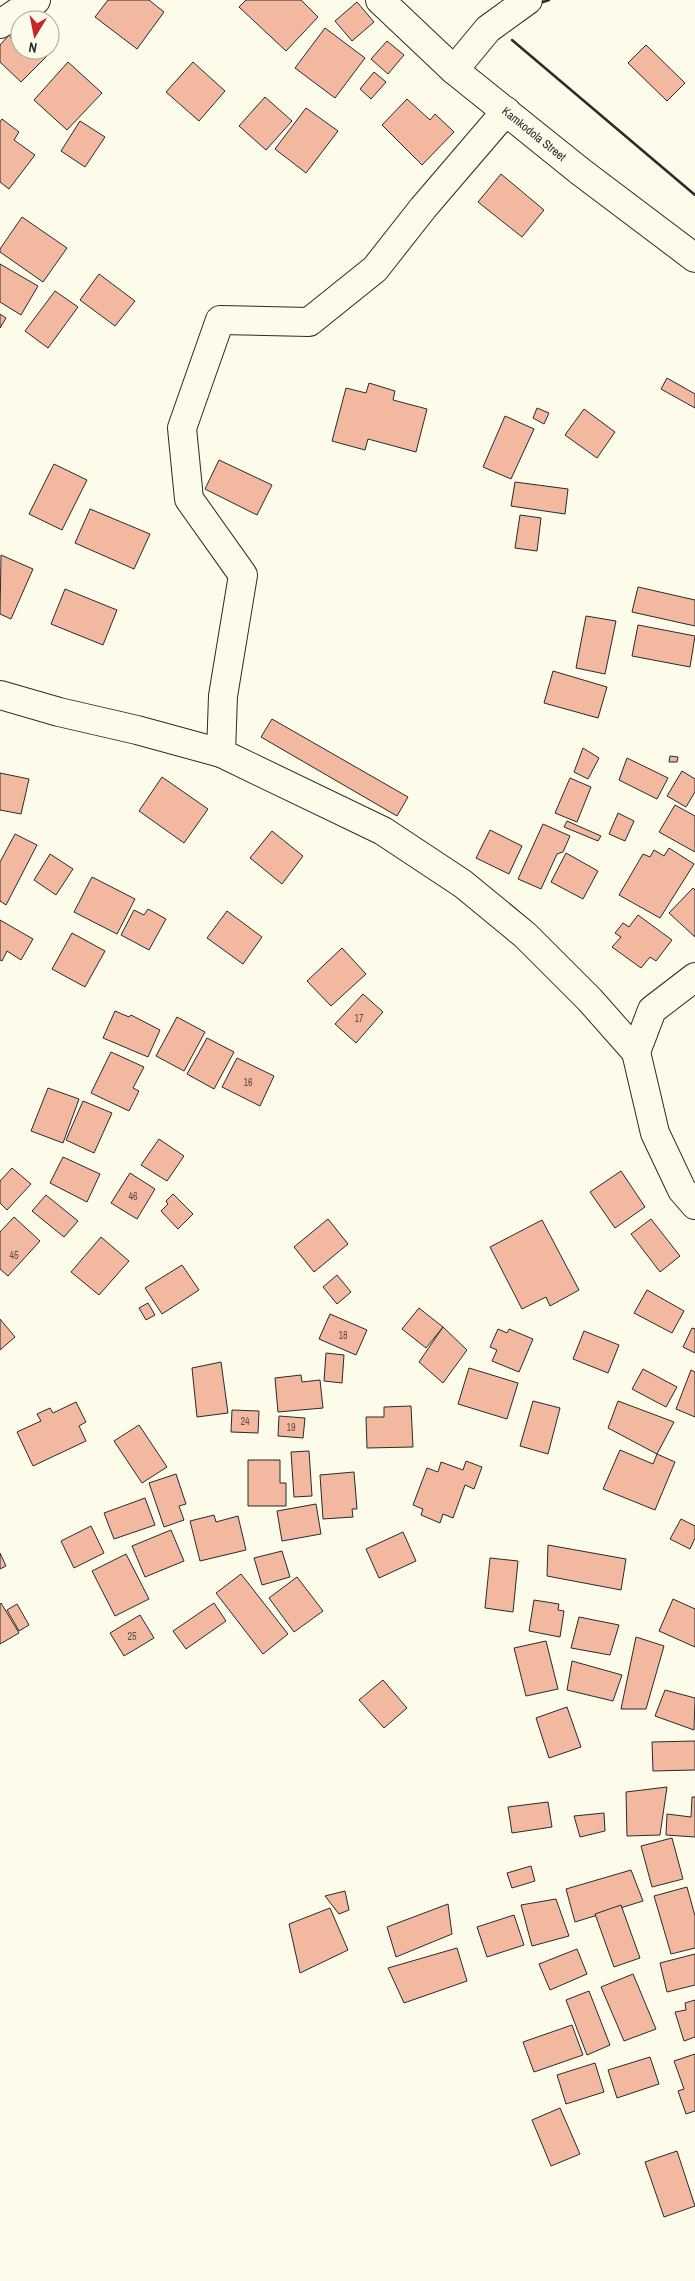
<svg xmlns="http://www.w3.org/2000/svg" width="695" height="2281" viewBox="0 0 695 2281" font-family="'Archivo Narrow',sans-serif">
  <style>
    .building { fill: #f2b8a0; stroke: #2b2b2b }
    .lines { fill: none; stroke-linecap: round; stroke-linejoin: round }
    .minor-casing { stroke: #2b2b2b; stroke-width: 30 }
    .minor { stroke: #fdfbea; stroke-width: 28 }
    .wall { stroke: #2b2b2b; stroke-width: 2.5 }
    .labels { text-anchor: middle; stroke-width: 4; stroke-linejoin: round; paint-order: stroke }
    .number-label { font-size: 10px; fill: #5d4e48 }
    .street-label { font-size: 12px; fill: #2b2b2b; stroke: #fdfbea }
  </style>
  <rect width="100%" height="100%" fill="#fdfbea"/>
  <g class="building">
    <path d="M 108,0 L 149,0 L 164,12 L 137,49 L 95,17 Z"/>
    <path d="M 246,0 L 301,0 L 318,17 L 286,51 L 239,7 Z"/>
    <path d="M 357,2 L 374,22 L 352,41 L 335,21 Z"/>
    <path d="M 325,28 L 365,58 L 335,98 L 295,68 Z"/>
    <path d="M 9,35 L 16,43 L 20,39 L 20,50 L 47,50 L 50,53 L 21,82 L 0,62 L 0,45 Z"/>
    <path d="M 387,41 L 404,55 L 388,74 L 371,59 Z"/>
    <path d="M 646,45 L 685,83 L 667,101 L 628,63 Z"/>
    <path d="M 68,62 L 102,93 L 67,130 L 34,100 Z"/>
    <path d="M 193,62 L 225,91 L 199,121 L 166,92 Z"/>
    <path d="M 374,72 L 386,82 L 371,99 L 360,89 Z"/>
    <path d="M 265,97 L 292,121 L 266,150 L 239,126 Z"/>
    <path d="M 407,99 L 430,120 L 435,114 L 454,132 L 422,165 L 382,125 Z"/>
    <path d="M 306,108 L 338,131 L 306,173 L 275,149 Z"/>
    <path d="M 2,119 L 19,132 L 14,140 L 35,155 L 9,189 L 0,182 L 0,122 Z"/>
    <path d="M 80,121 L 105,137 L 85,167 L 61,151 Z"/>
    <path d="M 501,174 L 544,210 L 522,237 L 478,202 Z"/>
    <path d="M 22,217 L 67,248 L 43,282 L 0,252 L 0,249 Z"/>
    <path d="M 0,264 L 38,286 L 21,315 L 0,302 Z"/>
    <path d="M 99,274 L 135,301 L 115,326 L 80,300 Z"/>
    <path d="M 55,291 L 78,307 L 48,348 L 25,331 Z"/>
    <path d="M 0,314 L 6,318 L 0,328 Z"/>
    <path d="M 667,378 L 695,394 L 695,408 L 661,389 Z"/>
    <path d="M 369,383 L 395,391 L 393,400 L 427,409 L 416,452 L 368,439 L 365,450 L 332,441 L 346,388 L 366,393 Z"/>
    <path d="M 537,408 L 549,413 L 544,424 L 533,418 Z"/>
    <path d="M 584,409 L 615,432 L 597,458 L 565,435 Z"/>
    <path d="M 505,416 L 534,429 L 511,479 L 483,467 Z"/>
    <path d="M 219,460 L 272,485 L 257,515 L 205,489 Z"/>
    <path d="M 54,464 L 87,480 L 62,530 L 29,514 Z"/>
    <path d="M 515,482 L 568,489 L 565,514 L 511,506 Z"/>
    <path d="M 90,509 L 150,534 L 134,569 L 75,543 Z"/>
    <path d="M 520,515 L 541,518 L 537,551 L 515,548 Z"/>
    <path d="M 1,555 L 33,569 L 11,619 L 0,614 Z"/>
    <path d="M 638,587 L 695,600 L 695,626 L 632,612 Z"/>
    <path d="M 65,589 L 117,610 L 103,645 L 51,624 Z"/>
    <path d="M 586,616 L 616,621 L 605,674 L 576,668 Z"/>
    <path d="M 638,625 L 695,636 L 690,667 L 632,656 Z"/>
    <path d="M 553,671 L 607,687 L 598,718 L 544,703 Z"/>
    <path d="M 272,719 L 408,797 L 397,816 L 261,737 Z"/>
    <path d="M 583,748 L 599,758 L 588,779 L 574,772 Z"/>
    <path d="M 670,756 L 678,757 L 677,762 L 669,762 Z"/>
    <path d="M 627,758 L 668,778 L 657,799 L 619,780 Z"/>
    <path d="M 682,771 L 695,779 L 695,792 L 686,807 L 667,796 Z"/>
    <path d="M 0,773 L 29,779 L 21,814 L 0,810 Z"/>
    <path d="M 162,777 L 208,809 L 184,843 L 139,811 Z"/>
    <path d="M 570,778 L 591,787 L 577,822 L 555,813 Z"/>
    <path d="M 675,805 L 695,816 L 695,852 L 659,832 Z"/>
    <path d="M 618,813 L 634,821 L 625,841 L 609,834 Z"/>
    <path d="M 567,821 L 601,836 L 598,841 L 564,827 Z"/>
    <path d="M 543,824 L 570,836 L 563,852 L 557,854 L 541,889 L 518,879 Z"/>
    <path d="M 490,830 L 522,846 L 509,874 L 476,858 Z"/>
    <path d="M 272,831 L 303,856 L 282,884 L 250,858 Z"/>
    <path d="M 15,834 L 37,845 L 6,905 L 0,901 L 0,862 Z"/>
    <path d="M 669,848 L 694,864 L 660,918 L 619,895 L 643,854 L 650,857 L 654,850 L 664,856 Z"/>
    <path d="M 566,853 L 598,871 L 583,899 L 551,882 Z"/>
    <path d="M 50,854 L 73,869 L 56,895 L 34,880 Z"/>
    <path d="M 92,877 L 135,899 L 117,934 L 74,912 Z"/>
    <path d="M 693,888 L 695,890 L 695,937 L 669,913 Z"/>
    <path d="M 148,909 L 166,919 L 149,950 L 121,935 L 134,910 L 144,915 Z"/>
    <path d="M 227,911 L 262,937 L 243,964 L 207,938 Z"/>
    <path d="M 638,915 L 672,940 L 656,961 L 650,957 L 641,968 L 612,947 L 621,937 L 615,933 L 623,923 L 629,927 Z"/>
    <path d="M 0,920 L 33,939 L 21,960 L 7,951 L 2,961 L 0,960 Z"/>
    <path d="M 72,933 L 105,951 L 85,987 L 52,969 Z"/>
    <path d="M 342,948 L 366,974 L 331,1006 L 307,981 Z"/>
    <path d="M 363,994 L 383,1012 L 356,1043 L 335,1024 Z"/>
    <path d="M 115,1011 L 129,1017 L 131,1015 L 160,1030 L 148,1057 L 103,1038 Z"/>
    <path d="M 177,1017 L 205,1032 L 184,1071 L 156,1056 Z"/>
    <path d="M 207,1038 L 234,1052 L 214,1089 L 187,1074 Z"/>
    <path d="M 111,1052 L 144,1067 L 133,1088 L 139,1091 L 129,1111 L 91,1093 Z"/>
    <path d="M 237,1058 L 274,1076 L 260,1106 L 222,1087 Z"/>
    <path d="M 48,1088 L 79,1099 L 63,1143 L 31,1131 Z"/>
    <path d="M 83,1101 L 112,1113 L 94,1153 L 66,1140 Z"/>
    <path d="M 159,1139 L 184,1156 L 167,1181 L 141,1165 Z"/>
    <path d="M 63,1157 L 100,1174 L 87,1202 L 50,1183 Z"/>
    <path d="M 12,1168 L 31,1184 L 7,1210 L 0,1203 L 0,1181 Z"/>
    <path d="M 621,1171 L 645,1207 L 615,1228 L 590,1192 Z"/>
    <path d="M 130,1173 L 155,1189 L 137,1219 L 111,1203 Z"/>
    <path d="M 173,1194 L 193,1214 L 178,1229 L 161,1211 L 168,1204 L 166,1201 Z"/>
    <path d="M 46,1195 L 78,1221 L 64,1237 L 32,1211 Z"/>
    <path d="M 14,1217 L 40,1241 L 8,1276 L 0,1269 L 0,1232 Z"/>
    <path d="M 328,1219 L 348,1244 L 314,1272 L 294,1247 Z"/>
    <path d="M 651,1219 L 680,1256 L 660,1272 L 631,1234 Z"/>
    <path d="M 542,1220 L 579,1290 L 550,1306 L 546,1297 L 522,1309 L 490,1247 Z"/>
    <path d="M 101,1237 L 129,1261 L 99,1295 L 71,1272 Z"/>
    <path d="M 182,1265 L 199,1290 L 162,1314 L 145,1288 Z"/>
    <path d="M 337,1275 L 351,1292 L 337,1304 L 323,1287 Z"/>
    <path d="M 647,1290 L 684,1311 L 672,1333 L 634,1313 Z"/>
    <path d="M 148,1303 L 155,1315 L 146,1320 L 139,1308 Z"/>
    <path d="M 419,1308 L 443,1327 L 426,1348 L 402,1329 Z"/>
    <path d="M 330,1314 L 367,1330 L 356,1355 L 319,1339 Z"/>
    <path d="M 0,1319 L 15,1337 L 0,1350 Z"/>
    <path d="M 443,1327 L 467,1350 L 443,1383 L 419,1362 Z"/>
    <path d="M 692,1328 L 695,1329 L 695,1353 L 683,1347 Z"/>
    <path d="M 498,1329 L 507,1333 L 509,1329 L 533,1339 L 519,1372 L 492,1361 L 497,1350 L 490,1347 Z"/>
    <path d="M 584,1331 L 619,1345 L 608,1373 L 573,1359 Z"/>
    <path d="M 326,1353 L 344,1355 L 342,1383 L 324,1381 Z"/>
    <path d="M 221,1362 L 228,1413 L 197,1417 L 192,1368 Z"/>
    <path d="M 469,1368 L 518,1383 L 507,1419 L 458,1404 Z"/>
    <path d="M 643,1369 L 677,1387 L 666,1407 L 632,1389 Z"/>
    <path d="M 691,1370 L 695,1372 L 695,1417 L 676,1409 Z"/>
    <path d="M 301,1375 L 302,1382 L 320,1380 L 323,1408 L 278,1412 L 275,1378 Z"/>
    <path d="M 533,1401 L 560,1408 L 548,1454 L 520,1446 Z"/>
    <path d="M 618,1401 L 674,1422 L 657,1454 L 608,1428 Z"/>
    <path d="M 76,1402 L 86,1422 L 79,1426 L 86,1441 L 33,1466 L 17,1432 L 41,1421 L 37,1414 L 50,1408 L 53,1413 Z"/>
    <path d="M 411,1406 L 413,1447 L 367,1448 L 366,1417 L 384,1417 L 384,1407 Z"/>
    <path d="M 232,1410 L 259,1411 L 258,1433 L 231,1432 Z"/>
    <path d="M 279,1416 L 305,1418 L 303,1438 L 278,1436 Z"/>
    <path d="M 139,1425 L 167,1467 L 142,1483 L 114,1441 Z"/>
    <path d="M 620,1450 L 653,1464 L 657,1454 L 675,1462 L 655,1510 L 603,1489 Z"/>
    <path d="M 309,1451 L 312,1496 L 294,1497 L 291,1452 Z"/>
    <path d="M 248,1460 L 280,1460 L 280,1483 L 286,1483 L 286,1506 L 248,1506 Z"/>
    <path d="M 466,1461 L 482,1467 L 474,1489 L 465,1485 L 453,1518 L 443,1514 L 440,1523 L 421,1515 L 423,1509 L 413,1505 L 427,1468 L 438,1472 L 441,1462 L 463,1470 Z"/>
    <path d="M 354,1472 L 357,1509 L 352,1509 L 353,1517 L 323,1519 L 320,1475 Z"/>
    <path d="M 176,1474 L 186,1504 L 179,1506 L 184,1520 L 164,1527 L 149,1483 Z"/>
    <path d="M 145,1498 L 155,1525 L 114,1539 L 104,1513 Z"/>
    <path d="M 316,1504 L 321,1534 L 282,1541 L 277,1511 Z"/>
    <path d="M 214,1515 L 216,1522 L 238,1516 L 246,1550 L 200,1561 L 190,1521 Z"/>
    <path d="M 681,1519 L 695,1526 L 695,1538 L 690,1549 L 670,1539 Z"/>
    <path d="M 91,1526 L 104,1553 L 74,1568 L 61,1541 Z"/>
    <path d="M 171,1530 L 184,1561 L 145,1577 L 132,1546 Z"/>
    <path d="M 403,1532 L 416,1561 L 379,1578 L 366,1549 Z"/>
    <path d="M 548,1545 L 626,1559 L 621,1590 L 547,1576 Z"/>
    <path d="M 282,1551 L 290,1577 L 262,1585 L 254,1558 Z"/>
    <path d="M 0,1553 L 6,1566 L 0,1569 Z"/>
    <path d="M 126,1554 L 149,1599 L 115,1616 L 92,1571 Z"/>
    <path d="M 490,1558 L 518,1561 L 513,1612 L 485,1608 Z"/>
    <path d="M 241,1574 L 288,1634 L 263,1654 L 216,1593 Z"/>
    <path d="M 297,1577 L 323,1611 L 294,1632 L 269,1598 Z"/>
    <path d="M 673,1599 L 695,1609 L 695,1647 L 659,1631 Z"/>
    <path d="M 534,1600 L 559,1604 L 558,1610 L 564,1611 L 560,1637 L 529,1631 Z"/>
    <path d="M 1,1603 L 19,1633 L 0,1644 L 0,1604 Z"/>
    <path d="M 214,1603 L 226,1621 L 186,1649 L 173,1631 Z"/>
    <path d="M 17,1604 L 29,1625 L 19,1631 L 7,1610 Z"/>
    <path d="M 140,1615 L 154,1638 L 124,1656 L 110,1633 Z"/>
    <path d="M 579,1617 L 619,1625 L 610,1655 L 571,1648 Z"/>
    <path d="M 636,1637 L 664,1646 L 646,1709 L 621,1709 Z"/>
    <path d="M 546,1641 L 558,1689 L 526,1696 L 514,1648 Z"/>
    <path d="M 572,1661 L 622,1675 L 613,1701 L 567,1690 Z"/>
    <path d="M 383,1680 L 407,1708 L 384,1728 L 359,1700 Z"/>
    <path d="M 665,1690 L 695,1698 L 694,1730 L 655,1716 Z"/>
    <path d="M 567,1707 L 581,1747 L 549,1758 L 536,1718 Z"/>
    <path d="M 695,1741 L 695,1770 L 653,1771 L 652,1742 Z"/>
    <path d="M 667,1787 L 660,1835 L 627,1836 L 626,1792 Z"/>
    <path d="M 692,1797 L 695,1797 L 695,1837 L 666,1835 L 667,1814 L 691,1817 Z"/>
    <path d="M 548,1802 L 552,1827 L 512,1833 L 508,1807 Z"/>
    <path d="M 604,1813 L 605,1831 L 580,1837 L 574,1816 Z"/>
    <path d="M 672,1838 L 683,1879 L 652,1887 L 641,1846 Z"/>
    <path d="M 531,1866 L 535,1881 L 512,1888 L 507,1873 Z"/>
    <path d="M 631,1870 L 643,1901 L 575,1922 L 566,1889 Z"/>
    <path d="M 687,1887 L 695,1916 L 695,1948 L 671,1954 L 654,1896 Z"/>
    <path d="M 345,1891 L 349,1910 L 339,1914 L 325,1896 Z"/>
    <path d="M 556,1899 L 569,1936 L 532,1946 L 521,1905 Z"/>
    <path d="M 448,1904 L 452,1934 L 396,1957 L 387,1927 Z"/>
    <path d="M 621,1905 L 640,1958 L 614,1967 L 595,1914 Z"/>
    <path d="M 330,1908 L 348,1950 L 300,1973 L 289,1924 Z"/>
    <path d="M 514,1915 L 524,1945 L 487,1957 L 477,1927 Z"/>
    <path d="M 457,1948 L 467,1981 L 404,2003 L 388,1968 Z"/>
    <path d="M 577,1949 L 587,1974 L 550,1990 L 539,1964 Z"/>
    <path d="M 695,1954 L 695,1985 L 667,1992 L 660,1963 Z"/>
    <path d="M 633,1974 L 656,2029 L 624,2041 L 601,1987 Z"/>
    <path d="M 589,1991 L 610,2045 L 587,2055 L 566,2000 Z"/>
    <path d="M 695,2000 L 695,2037 L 684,2041 L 675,2012 L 686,2010 L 685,2003 Z"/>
    <path d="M 572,2025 L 583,2055 L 534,2072 L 523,2042 Z"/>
    <path d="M 695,2054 L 695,2111 L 686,2114 L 678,2091 L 684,2089 L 674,2061 Z"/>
    <path d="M 650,2057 L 659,2084 L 617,2098 L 608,2070 Z"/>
    <path d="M 595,2063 L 604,2092 L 566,2104 L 557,2075 Z"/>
    <path d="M 560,2108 L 580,2154 L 551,2166 L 532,2120 Z"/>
    <path d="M 677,2151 L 695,2206 L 664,2217 L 645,2162 Z"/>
  </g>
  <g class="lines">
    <defs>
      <g id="minor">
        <path d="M 380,0 L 454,70 L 581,172 L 695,258"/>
        <path d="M 0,24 L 36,0"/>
        <path d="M 454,70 L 488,29 L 528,0"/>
        <path d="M 0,695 L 59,712 L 137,730 L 221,753 L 383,831 L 463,884 L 525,935 L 590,1000 L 636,1052 L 655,1133 L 682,1190 L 695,1205"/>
        <path d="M 221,753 L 223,696 L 243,575 L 189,499 L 182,428 L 220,320 L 309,322 L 375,269 L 423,208 L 506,111"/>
        <path d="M 636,1052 L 652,1010 L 695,977"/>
      </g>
    </defs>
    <use href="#minor" class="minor-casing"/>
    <use href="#minor" class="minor"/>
    <g class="wall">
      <path d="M 543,2 L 549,0"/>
      <path d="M 512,40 L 695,195"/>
    </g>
  </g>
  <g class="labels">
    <g class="number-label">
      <text x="359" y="1022">17</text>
      <text x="248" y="1086">16</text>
      <text x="133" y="1200">46</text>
      <text x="14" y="1259">45</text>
      <text x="343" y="1339">18</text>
      <text x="245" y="1425">24</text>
      <text x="291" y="1431">19</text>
      <text x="132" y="1640">25</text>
    </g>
    <g class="street-label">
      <text transform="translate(534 134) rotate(39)" y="4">Kamkodola Street</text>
    </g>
  </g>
  <g transform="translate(35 35) rotate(190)"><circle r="24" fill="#fdfbea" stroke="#a9a89e"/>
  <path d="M0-4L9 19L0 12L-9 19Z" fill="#c62828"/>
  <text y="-8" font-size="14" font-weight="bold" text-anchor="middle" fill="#2b2b2b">N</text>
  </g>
</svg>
